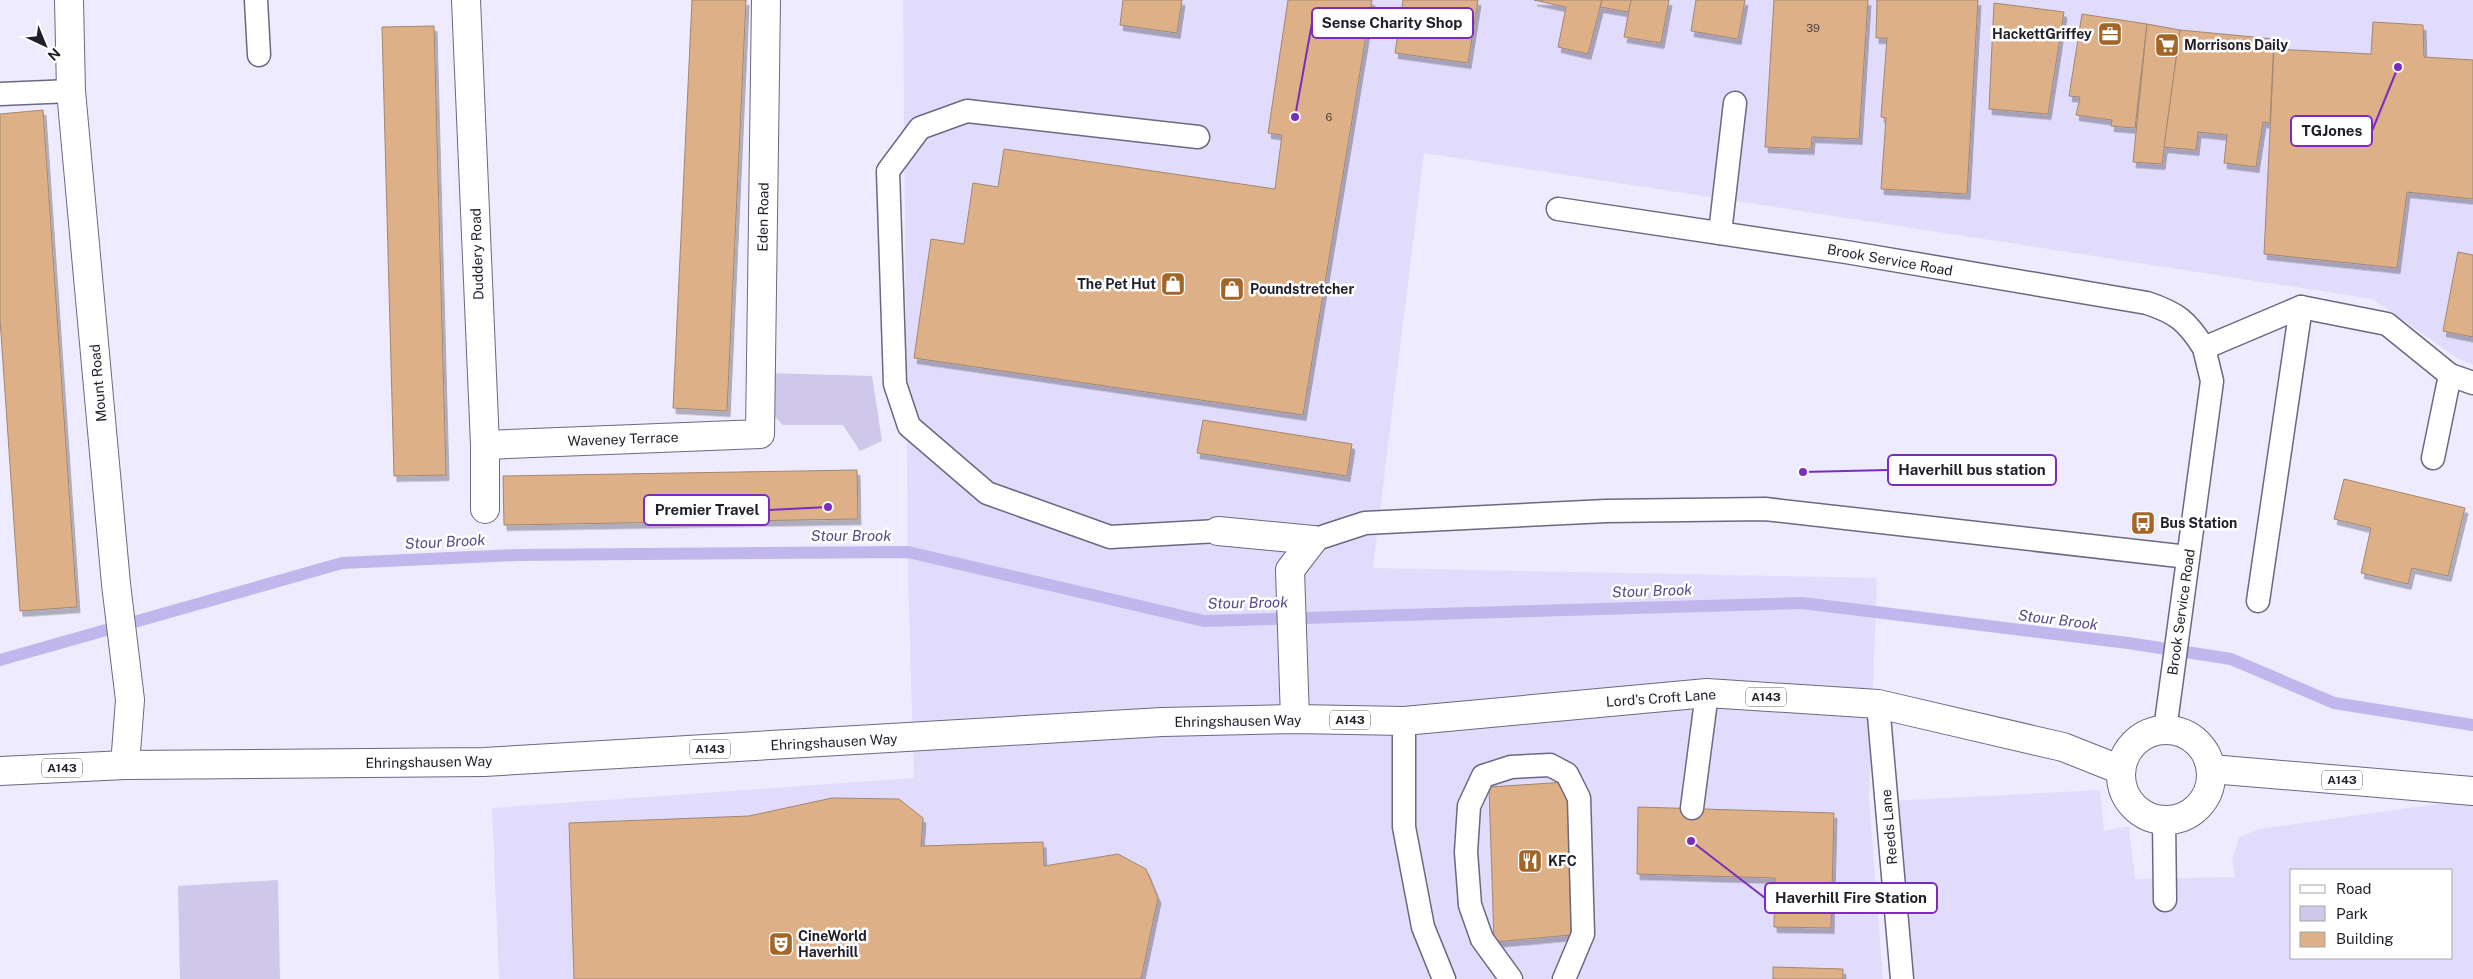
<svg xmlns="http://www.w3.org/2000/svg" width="2473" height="979" viewBox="0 0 2473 979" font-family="'Public Sans',sans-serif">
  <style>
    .built { fill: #e2dcfc; fill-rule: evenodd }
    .green { fill: #cfc8ea }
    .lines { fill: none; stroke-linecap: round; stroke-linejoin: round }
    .stream { stroke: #c1b7ec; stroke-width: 12 }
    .building { fill: #ddb088; stroke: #a18771; filter: url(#shadow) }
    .service-casing { stroke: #6c6783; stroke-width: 25 }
    .minor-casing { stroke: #6c6783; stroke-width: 30 }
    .primary-casing { stroke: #6c6783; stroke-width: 30 }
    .service { stroke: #fff; stroke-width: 22 }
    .minor { stroke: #fff; stroke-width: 28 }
    .primary { stroke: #fff; stroke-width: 28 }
    .labels { text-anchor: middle; stroke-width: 5; stroke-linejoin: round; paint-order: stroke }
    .number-label { font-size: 11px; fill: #504242 }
    .shield { fill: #fff; stroke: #64626a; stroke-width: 1 }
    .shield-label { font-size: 12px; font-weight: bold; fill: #211e2a }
    .poi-label { font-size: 14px; font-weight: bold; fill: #211e2a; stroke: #fff; text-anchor: start }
    .street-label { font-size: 14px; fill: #211e2a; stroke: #fff }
    .water-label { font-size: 15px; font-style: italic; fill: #5a498b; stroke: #fff }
    .leader { fill: none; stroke: #7b2cbf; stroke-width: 2 }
    .callout-dot { fill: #7b2cbf; stroke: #fff; stroke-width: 2 }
    .callout { fill: #fff; stroke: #7b2cbf; stroke-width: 2 }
    .callout-label { font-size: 15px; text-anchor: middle; font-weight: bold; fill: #211e2a }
  </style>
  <defs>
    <filter id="shadow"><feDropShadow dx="3" dy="5.5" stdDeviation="0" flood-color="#0004"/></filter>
  </defs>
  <rect width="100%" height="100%" fill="#eeebff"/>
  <g class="built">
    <path d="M 903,0 L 2473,0 L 2473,365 L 2457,358 L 2373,299 L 1424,153 L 1373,568 L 1877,578 L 1869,799 L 1883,979 L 499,979 L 492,808 L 914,778 L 908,578 Z"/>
    <path d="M 2100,790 L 2104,831 L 2129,826 L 2135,879 L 2235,877 L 2232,860 L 2239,837 L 2259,829 L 2473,799 L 2473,979 L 1902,979 L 1887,801 ZM 2292,870 L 2452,870 L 2452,958 L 2292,958 Z"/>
  </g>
  <g class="green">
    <path d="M 768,373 L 872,376 L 882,441 L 860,451 L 843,425 L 783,425 L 773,415 Z"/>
    <path d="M 278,880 L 280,979 L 180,979 L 178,886 Z"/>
  </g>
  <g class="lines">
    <path class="stream" d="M 0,660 L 342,563 L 517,555 L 908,552 L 1204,621 L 1802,603 L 2128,643 L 2231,659 L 2334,703 L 2473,725"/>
  </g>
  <g class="building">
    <path d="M 692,0 L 746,0 L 727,411 L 673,408 Z"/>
    <path d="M 1123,0 L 1182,0 L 1177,33 L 1120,25 Z"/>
    <path d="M 1288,0 L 1372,0 L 1303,415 L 914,358 L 931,239 L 964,244 L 973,183 L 998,187 L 1004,149 L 1275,189 L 1282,135 L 1268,133 Z"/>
    <path d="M 1403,0 L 1478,0 L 1468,63 L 1395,53 Z"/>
    <path d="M 1534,0 L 1602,0 L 1588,54 L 1558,47 L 1566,7 Z"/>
    <path d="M 1602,0 L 1631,0 L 1629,12 L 1600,7 Z"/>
    <path d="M 1631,0 L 1669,0 L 1661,43 L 1624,37 Z"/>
    <path d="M 1696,0 L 1745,0 L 1738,39 L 1691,31 Z"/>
    <path d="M 1774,0 L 1868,0 L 1859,139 L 1812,137 L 1811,149 L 1765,147 Z"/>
    <path d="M 1877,0 L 1978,0 L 1967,194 L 1881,189 L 1886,118 L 1881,117 L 1887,38 L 1876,38 Z"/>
    <path d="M 1994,3 L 2064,12 L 2048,114 L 1989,109 Z"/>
    <path d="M 2082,14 L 2147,24 L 2135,128 L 2111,126 L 2112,120 L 2076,115 L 2080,97 L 2069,96 Z"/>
    <path d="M 2373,22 L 2423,25 L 2424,57 L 2473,60 L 2473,199 L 2407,192 L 2397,268 L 2264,254 L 2274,49 L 2371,54 Z"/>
    <path d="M 2147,24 L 2180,30 L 2162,164 L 2133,162 Z"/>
    <path d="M 434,26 L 446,475 L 394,476 L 382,27 Z"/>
    <path d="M 2180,30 L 2274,39 L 2270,123 L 2263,122 L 2256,167 L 2224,163 L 2227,135 L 2198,132 L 2196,150 L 2164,147 Z"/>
    <path d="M 43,110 L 77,607 L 20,611 L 0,319 L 0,114 Z"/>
    <path d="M 2458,252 L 2473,255 L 2473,337 L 2443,331 Z"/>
    <path d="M 1203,420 L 1352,444 L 1347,476 L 1197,453 Z"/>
    <path d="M 857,470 L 858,519 L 504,525 L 503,476 Z"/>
    <path d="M 2344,479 L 2465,508 L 2448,576 L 2412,568 L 2408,584 L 2361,573 L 2371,528 L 2334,519 Z"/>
    <path d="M 1568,782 L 1571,935 L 1494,942 L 1489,787 Z"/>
    <path d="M 832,798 L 899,799 L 923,818 L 921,846 L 1043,842 L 1044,866 L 1118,854 L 1146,869 L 1158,898 L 1141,979 L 574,979 L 569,823 L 749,816 Z"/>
    <path d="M 1638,807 L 1834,813 L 1831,928 L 1774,927 L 1775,878 L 1637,874 Z"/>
    <path d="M 1773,967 L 1843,969 L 1843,979 L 1773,979 Z"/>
  </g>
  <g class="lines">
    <defs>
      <g id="service">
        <path d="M 256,0 L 259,55"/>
        <path d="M 0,94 L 71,91"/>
        <path d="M 1198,137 L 967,111 L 920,128 L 888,171 L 895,384 L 909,426 L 987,493 L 1110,537 L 1218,531"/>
        <path d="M 1558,209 L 1846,252 L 2147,303 C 2177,313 2187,321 2204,348 L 2301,307 L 2387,324 L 2450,375 L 2473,383"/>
        <path d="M 1720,233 L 1735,103"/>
        <path d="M 2433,458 L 2450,375"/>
        <path d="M 1313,540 L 1365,523 L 1606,511 L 1765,509 L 2188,557"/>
        <path d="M 2258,601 L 2301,307"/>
        <path d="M 1878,704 L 1902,979"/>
        <path d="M 1404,721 L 1404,827 L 1423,927 L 1444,979"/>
        <path d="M 2165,730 L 2212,381 L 2204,348"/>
        <path d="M 1692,808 L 1707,693"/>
        <path d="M 2164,820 L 2165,900"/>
        <path d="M 1511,979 L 1482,939 L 1470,905 L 1466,852 L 1469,806 L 1483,776 L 1511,767 L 1550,765 L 1567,774 L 1579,798 L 1583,934 L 1564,979"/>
      </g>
      <g id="minor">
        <path d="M 69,0 L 71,91 L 116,584 L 130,700 L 125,765"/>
        <path d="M 466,0 L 485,445 L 485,509"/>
        <path d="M 485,445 L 760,434 L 766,0"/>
        <path d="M 1218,531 L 1313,540"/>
        <path d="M 1295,719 L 1290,570 L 1313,540"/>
      </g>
      <g id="primary">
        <circle cx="2166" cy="775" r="45"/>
        <path d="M 2211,769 L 2473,791"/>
        <path d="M 0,771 L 125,765 L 484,762 L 1162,722 L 1295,719 L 1404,721 L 1707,693 L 1878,704 L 2063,747 L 2121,770"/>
      </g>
    </defs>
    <use href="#service" class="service-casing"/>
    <use href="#minor" class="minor-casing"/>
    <use href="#primary" class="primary-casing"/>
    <use href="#service" class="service"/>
    <use href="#minor" class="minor"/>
    <use href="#primary" class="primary"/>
  </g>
  <defs>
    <symbol id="office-square" viewBox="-11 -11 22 22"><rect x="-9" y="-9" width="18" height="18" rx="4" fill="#a26628" stroke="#fff"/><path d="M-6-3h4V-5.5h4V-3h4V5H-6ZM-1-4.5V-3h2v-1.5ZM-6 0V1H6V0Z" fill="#fff"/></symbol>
    <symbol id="supermarket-square" viewBox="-11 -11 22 22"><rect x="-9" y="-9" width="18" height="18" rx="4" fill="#a26628" stroke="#fff"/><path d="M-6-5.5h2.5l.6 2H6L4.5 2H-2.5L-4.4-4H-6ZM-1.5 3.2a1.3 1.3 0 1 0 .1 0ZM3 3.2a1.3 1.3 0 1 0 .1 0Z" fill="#fff"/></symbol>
    <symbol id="shop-square" viewBox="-11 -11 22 22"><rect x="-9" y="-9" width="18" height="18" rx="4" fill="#a26628" stroke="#fff"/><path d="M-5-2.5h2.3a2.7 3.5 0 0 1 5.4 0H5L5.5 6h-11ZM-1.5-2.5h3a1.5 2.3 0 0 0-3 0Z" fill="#fff"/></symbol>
    <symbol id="bus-square" viewBox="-11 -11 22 22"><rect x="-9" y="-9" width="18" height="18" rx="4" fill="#a26628" stroke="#fff"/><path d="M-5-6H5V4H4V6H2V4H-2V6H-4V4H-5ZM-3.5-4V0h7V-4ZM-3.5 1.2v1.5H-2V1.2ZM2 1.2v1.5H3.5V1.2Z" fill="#fff"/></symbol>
    <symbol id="restaurant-square" viewBox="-11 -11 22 22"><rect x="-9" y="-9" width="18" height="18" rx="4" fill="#a26628" stroke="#fff"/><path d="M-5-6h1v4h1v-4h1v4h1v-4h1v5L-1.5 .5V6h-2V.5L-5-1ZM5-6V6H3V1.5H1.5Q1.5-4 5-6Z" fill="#fff"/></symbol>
    <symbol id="theatre-square" viewBox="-11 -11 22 22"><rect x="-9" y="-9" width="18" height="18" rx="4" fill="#a26628" stroke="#fff"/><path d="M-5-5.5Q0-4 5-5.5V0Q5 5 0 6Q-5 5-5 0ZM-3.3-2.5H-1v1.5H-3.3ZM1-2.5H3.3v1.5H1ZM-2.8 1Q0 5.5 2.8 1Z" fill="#fff"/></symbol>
  </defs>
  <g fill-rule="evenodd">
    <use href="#office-square" x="2096" y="20" width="28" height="28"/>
    <use href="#supermarket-square" x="2153" y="31" width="28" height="28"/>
    <use href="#shop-square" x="1159" y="270" width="28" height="28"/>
    <use href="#shop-square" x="1218" y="275" width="28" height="28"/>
    <use href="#bus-square" x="2129" y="509" width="28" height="28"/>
    <use href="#restaurant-square" x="1516" y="847" width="28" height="28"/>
    <use href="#theatre-square" x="767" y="930" width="28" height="28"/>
  </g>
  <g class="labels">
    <g class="number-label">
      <text x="1813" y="32">39</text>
      <text x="1329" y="121">6</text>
    </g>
    <g class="shield">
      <rect x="1746" y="687.5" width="40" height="19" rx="4"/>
      <rect x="1330" y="710.5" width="40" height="19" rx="4"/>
      <rect x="690" y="739.5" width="40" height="19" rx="4"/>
      <rect x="42" y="758.5" width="40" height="19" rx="4"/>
      <rect x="2322" y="770.5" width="40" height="19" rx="4"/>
    </g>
    <g class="shield-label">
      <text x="1766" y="701">A143</text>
      <text x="1350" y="724">A143</text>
      <text x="710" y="753">A143</text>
      <text x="62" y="772">A143</text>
      <text x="2342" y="784">A143</text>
    </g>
    <g class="poi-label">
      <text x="2092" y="39" text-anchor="end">HackettGriffey</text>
      <text x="2184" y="50">Morrisons Daily</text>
      <text x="1156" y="289" text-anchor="end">The Pet Hut</text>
      <text x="1250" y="294">Poundstretcher</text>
      <text x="2160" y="528">Bus Station</text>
      <text x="1548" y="866">KFC</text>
      <text x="798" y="941">CineWorld<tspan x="798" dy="16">Haverhill</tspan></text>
    </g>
    <g class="street-label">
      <text transform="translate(763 217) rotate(-89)" y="5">Eden Road</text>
      <text transform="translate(477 254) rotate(-92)" y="5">Duddery Road</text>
      <text transform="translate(1890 260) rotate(10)" y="5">Brook Service Road</text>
      <text transform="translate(98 383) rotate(-95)" y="5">Mount Road</text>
      <text transform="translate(623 439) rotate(-2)" y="5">Waveney Terrace</text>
      <text transform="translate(2181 612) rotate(-82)" y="5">Brook Service Road</text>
      <text transform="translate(1661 698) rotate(-4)" y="5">Lord's Croft Lane</text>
      <text transform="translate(1238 721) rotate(-1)" y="5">Ehringshausen Way</text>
      <text transform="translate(834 742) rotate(-3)" y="5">Ehringshausen Way</text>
      <text transform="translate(429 762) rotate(-1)" y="5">Ehringshausen Way</text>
      <text transform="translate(1889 827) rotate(-95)" y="5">Reeds Lane</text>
    </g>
    <g class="water-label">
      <text x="851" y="541">Stour Brook</text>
      <text transform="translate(445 542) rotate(-3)" y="5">Stour Brook</text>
      <text transform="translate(1652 591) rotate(-2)" y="5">Stour Brook</text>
      <text transform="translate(1248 603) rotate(-1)" y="5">Stour Brook</text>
      <text transform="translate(2058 620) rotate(7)" y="5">Stour Brook</text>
    </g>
  </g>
  <path class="leader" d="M1295 117L1312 23M2398 67L2372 131M1803 472L1888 470M828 507L769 510M1691 841L1765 898"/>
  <g class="callout-dot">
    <circle cx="1295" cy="117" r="5"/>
    <circle cx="2398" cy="67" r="5"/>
    <circle cx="1803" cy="472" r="5"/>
    <circle cx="828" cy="507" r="5"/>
    <circle cx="1691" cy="841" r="5"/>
  </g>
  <g class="callout">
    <rect x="1312" y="8" width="161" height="30" rx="5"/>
    <rect x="2291" y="116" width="81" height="30" rx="5"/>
    <rect x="1888" y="455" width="168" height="30" rx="5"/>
    <rect x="644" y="495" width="125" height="30" rx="5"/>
    <rect x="1765" y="883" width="172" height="30" rx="5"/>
  </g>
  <g class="callout-label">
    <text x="1392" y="28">Sense Charity Shop</text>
    <text x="2332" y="136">TGJones</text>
    <text x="1972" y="475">Haverhill bus station</text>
    <text x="707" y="515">Premier Travel</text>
    <text x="1851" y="903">Haverhill Fire Station</text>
  </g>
  <rect x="2290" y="869" width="162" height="90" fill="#ffffff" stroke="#a6a5aa"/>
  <rect x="2300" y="885" width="25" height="8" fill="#ffffff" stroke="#a6a5aa"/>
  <text x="2336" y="894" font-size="15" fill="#211e2a">Road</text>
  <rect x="2300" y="906" width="25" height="15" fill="#cfc8ea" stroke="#a6a5aa"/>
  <text x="2336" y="919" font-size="15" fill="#211e2a">Park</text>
  <rect x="2300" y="932" width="25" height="15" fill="#ddb088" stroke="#a6a5aa"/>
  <text x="2336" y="944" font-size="15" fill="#211e2a">Building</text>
  <g transform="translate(45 45) rotate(136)" stroke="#ffffff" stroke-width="4" paint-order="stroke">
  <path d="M0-4L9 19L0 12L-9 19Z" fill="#211e2a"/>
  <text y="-8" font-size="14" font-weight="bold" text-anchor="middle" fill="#211e2a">N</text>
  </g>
</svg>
